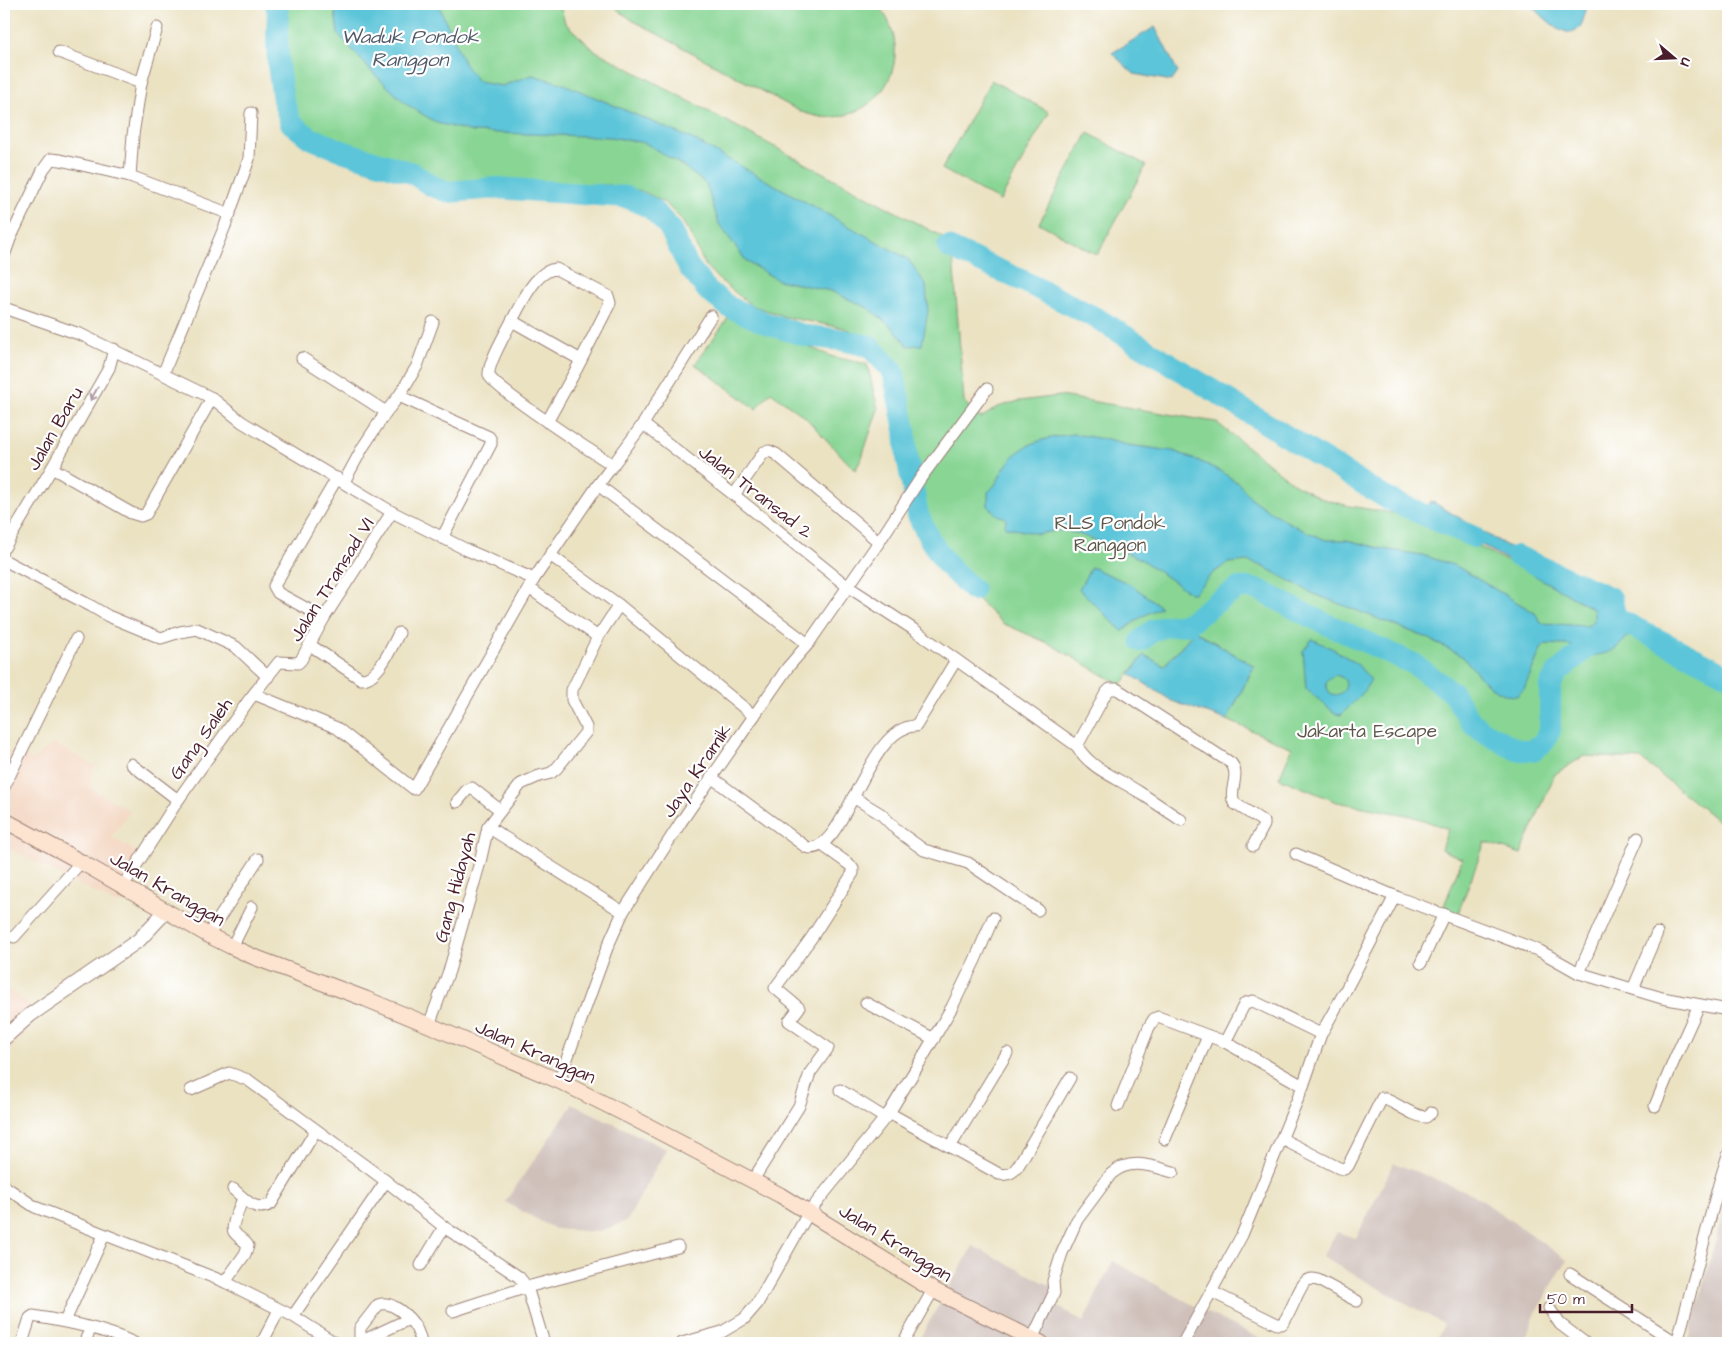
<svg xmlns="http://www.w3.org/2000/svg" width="1732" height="1347" viewBox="0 0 1732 1347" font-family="'Architects Daughter',sans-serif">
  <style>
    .built { fill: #f3d4be }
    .industrial { fill: #cfc0ba }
    .green { fill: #88d594; stroke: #697a60 }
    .water { fill: #5cc5d9; stroke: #537282; fill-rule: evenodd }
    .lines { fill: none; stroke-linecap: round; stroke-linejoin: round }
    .river { stroke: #5cc5d9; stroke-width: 22 }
    .minor-casing { stroke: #9a8076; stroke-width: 13 }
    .tertiary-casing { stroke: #9a8076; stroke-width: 16 }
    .secondary-casing { stroke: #9a8076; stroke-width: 17 }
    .minor { stroke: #fff; stroke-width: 11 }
    .tertiary { stroke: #fff; stroke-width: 14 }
    .secondary { stroke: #fde4d1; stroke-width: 15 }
    .oneway { stroke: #ae9aa0 }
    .labels { text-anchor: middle; stroke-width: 4.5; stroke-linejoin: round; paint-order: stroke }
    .street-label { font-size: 19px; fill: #4a1f2b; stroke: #fff }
    .park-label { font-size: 19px; fill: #5d564a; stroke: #fff }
    .water-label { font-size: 20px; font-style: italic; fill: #505968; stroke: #fff }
  </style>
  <rect width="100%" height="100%" fill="#fff"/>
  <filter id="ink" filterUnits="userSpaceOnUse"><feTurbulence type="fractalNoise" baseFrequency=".02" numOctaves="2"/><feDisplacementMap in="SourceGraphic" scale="10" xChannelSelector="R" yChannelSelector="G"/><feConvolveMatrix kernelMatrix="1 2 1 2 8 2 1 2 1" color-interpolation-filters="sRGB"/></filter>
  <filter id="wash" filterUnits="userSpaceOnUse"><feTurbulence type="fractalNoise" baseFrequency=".0096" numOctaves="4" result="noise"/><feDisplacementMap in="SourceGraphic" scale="20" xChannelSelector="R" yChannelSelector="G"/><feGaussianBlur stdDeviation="1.12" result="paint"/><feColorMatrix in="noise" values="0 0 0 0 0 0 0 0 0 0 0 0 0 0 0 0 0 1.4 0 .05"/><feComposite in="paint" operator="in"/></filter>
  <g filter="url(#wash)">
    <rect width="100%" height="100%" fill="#ebe2c2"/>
    <g class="built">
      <path d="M 53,743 L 95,766 L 88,787 L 130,811 L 111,837 L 145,857 L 119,905 L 4,846 L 4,749 L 33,760 Z"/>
      <path d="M 4,985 L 41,1014 L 4,1056 Z"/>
    </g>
    <g class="industrial">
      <path d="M 573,1104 L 666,1149 L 627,1221 L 597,1232 L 555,1229 L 505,1202 Z"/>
      <path d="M 1394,1163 L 1473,1194 L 1567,1260 L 1535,1314 L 1524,1343 L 1435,1343 L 1444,1324 L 1322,1257 L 1337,1232 L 1356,1238 Z"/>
      <path d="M 1728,1195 L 1728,1343 L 1688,1343 Z"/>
      <path d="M 973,1246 L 1061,1291 L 1056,1305 L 1083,1322 L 1113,1261 L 1204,1311 L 1269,1343 L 917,1343 Z"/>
    </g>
    <g class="green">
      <path d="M 281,4 L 560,4 L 565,23 L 594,50 L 952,242 L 964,402 L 981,418 L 998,407 L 1019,401 L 1060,396 L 1216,422 L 1293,483 L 1320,498 L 1349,506 L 1405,515 L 1441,527 L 1549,583 L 1633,631 L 1646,633 L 1728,678 L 1728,829 L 1641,759 L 1584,756 L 1555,774 L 1521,854 L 1485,842 L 1457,916 L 1442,911 L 1462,859 L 1441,849 L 1448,829 L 1412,816 L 1337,802 L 1279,778 L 1292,748 L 1227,720 L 1254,666 L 1195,631 L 1164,666 L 1144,655 L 1121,685 L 1048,643 L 1002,623 L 971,593 L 977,583 L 945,555 L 932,533 L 924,515 L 896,366 L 887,354 L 865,337 L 844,328 L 786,317 L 751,305 L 717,278 L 705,265 L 689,232 L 681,219 L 665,203 L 642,191 L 609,185 L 454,187 L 441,185 L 409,165 L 339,143 L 314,133 L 296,118 L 289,98 L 282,44 L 284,14 Z"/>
      <path d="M 613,4 L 877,4 C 914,46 892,110 835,117 C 823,119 812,115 801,112 L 632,20 L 618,10 Z"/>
      <path d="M 991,80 L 1049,112 L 1000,201 L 942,169 Z"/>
      <path d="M 1088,133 L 1146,165 L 1097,255 L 1039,223 Z"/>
      <path d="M 731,314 L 833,357 L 867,364 L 878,409 L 861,460 L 855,470 L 805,417 L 771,392 L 756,409 L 695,364 Z"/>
    </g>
    <g class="water">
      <path d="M 334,4 L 438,4 L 465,65 L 479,82 L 502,86 L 532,75 L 564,84 L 690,138 L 908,259 L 926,285 L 928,311 L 922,345 L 908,346 L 894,329 L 870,309 L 831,291 L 778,280 L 747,262 L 719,224 L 706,184 L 683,166 L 645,143 L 610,137 L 473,132 L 437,123 L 406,104 L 372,72 L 338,34 Z"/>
      <path d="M 1531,4 L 1588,4 C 1585,11 1584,21 1580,27 C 1568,45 1539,13 1531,4 Z"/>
      <path d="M 1155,27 L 1178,72 L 1172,81 L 1134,74 L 1112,53 Z"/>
      <path d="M 1073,434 L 1104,439 L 1127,445 L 1173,451 L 1197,460 L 1222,472 L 1239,484 L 1252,499 L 1266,509 L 1300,529 L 1326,540 L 1347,540 L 1383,549 L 1422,555 L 1456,566 L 1535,613 L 1541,623 L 1587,626 C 1595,621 1595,617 1593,609 L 1424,512 L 1431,501 L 1607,605 L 1674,638 L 1670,645 L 1646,633 L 1633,631 C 1614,652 1613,653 1585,657 L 1579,646 L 1546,644 L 1541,649 L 1524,689 L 1517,696 L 1506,695 L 1491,687 L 1480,677 L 1463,657 L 1428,638 L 1314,594 L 1262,566 L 1247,561 L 1228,563 L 1213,573 L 1194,593 L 1190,593 L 1139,558 L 1076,533 L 1060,530 L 1038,534 L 1005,527 L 1006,518 L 997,515 L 988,506 L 988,492 C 999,483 998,477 1005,467 C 1023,441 1044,439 1073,434 Z"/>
      <path d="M 1091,567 L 1132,585 L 1161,607 L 1143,616 L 1122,631 L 1079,589 Z"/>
      <path d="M 1195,631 L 1254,666 L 1227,720 L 1172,701 L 1130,674 L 1144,655 L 1164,666 Z"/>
      <path d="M 1312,639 L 1335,650 L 1357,664 L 1371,680 L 1361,695 L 1341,715 L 1336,714 L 1306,689 L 1303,651 ZM 1335,675 C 1359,680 1337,705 1328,690 C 1323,683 1328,678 1335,675 Z"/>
    </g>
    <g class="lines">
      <g class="river">
        <path d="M 276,4 L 278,13 L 277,33 L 278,65 L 283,100 L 291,123 L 310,138 L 345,152 L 412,173 L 432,186 L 449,192 L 496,188 L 626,197 L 651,208 L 669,227 L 688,266 L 708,291 L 729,307 L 768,324 L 806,336 L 842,340 L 869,346 L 893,371 L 905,430 L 907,457 L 918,515 L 929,538 L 947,565 L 973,590"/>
        <path d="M 948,247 L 1023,281 L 1098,319 L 1386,498 L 1474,537"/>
        <path d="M 1517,556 L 1611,598 L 1616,618 L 1728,675"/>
        <path d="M 1141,641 L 1152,631 L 1166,626 L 1188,624 L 1215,603 L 1239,588 L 1250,588 L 1261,591 L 1309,616 L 1414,664 L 1453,693 L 1471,722 L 1484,732 L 1517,750 L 1533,750 L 1544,742 L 1550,730 L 1550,685 L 1558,672 L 1604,633"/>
      </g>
    </g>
  </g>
  <g filter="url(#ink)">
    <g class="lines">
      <defs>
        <g id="minor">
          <path d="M 157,28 L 141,83 L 133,135 L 130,176 L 230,214"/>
          <path d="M 59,52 L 141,83"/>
          <path d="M 4,256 L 10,239 L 43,170 L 51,159 L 60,160 L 130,176"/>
          <path d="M 4,308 L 82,335 L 212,398 L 242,422 L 392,512 L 467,550 L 534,579 L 598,485 L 808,644"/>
          <path d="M 512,321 L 581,360"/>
          <path d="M 302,358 L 386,412"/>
          <path d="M 163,374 L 225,226 L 249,159 L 251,113"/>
          <path d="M 399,396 L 489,437 L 491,440 L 491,444 L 442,538"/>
          <path d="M 547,422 L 577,368 L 610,303 L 608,296 L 556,269 C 538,270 526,295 518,309 C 512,322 487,363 489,375 C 490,386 597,455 613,465 L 598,485"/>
          <path d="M 643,424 L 734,495 L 847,586 L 913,629 L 1077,746 C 1090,769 1118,778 1139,792 C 1153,801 1167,811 1181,820"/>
          <path d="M 613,465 L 643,424 L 711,316"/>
          <path d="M 52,468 L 131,513 L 141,516 L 146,514 L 212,398"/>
          <path d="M 344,482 L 363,447 L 386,412 L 399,396 L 417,366 L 433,322"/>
          <path d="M 734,495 L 764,452 L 769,451 L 776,454 L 879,542"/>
          <path d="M 4,548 L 52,468 L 109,368 L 114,349"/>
          <path d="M 550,555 L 619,605 L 754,716"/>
          <path d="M 4,560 L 91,606 L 108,616 L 161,638 L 180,632 L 197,629 L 236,647 L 268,677"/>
          <path d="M 529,588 L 598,637"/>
          <path d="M 324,618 L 278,593 L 274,586 L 337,478"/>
          <path d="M 310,645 L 361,679 C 378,680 392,646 399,633"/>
          <path d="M 254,694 L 337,728 L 414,789 L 534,579"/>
          <path d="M 1077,746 L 1106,693 L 1110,689 L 1117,689 L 1231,763 C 1241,775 1228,790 1234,803 L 1264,822 L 1264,825 L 1253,846"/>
          <path d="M 131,764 L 178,800"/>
          <path d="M 711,777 L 806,847 C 844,860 866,725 916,726 L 956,660"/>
          <path d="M 4,787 L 76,639"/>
          <path d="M 853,797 L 881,814 L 899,832 L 924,850 L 968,863 L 1038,910"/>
          <path d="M 457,802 L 467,790 L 472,788 L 500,810"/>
          <path d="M 488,827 L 623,912"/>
          <path d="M 1296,854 L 1399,898 L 1540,951 L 1579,973 L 1662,998 L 1728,1010"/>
          <path d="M 123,886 L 178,800 L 249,700 L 279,662 L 298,663 L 301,660 L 324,618 L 392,512"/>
          <path d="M 208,935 L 258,859"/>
          <path d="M 14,937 L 81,862"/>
          <path d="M 232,947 L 252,907"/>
          <path d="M 1421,963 L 1444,914"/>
          <path d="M 1579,973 L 1638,838"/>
          <path d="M 1633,989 L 1657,933"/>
          <path d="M 866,1003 L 934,1039"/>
          <path d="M 429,1025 L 449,971 L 480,862 L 488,827 L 521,784 L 539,776 L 551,773 L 556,769 L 586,732 L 586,727 L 572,700 L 572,690 L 598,637 L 619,605"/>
          <path d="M 1225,1042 L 1245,1003 L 1253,1001 L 1321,1034"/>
          <path d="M 559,1081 L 607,948 L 623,912 L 681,822 L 754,716 L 788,667 L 808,644 L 879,542 L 920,479 L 987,389"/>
          <path d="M 191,1090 L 229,1073 L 248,1080 L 386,1181 L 444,1227 L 519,1277 L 527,1287 L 544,1343"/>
          <path d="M 840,1090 L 885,1118"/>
          <path d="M 1118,1106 L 1149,1027 L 1154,1019 L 1158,1017 L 1225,1042 L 1303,1086"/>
          <path d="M 1655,1106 L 1675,1058 L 1699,1005"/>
          <path d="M 889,1113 L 999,1174 C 1008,1176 1013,1173 1018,1166 L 1070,1078"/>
          <path d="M 1165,1139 L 1208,1036"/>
          <path d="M 1282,1139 L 1339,1168 L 1344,1169 L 1348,1166 L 1382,1098 C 1396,1102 1413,1117 1426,1117 L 1431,1113"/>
          <path d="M 950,1147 L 1007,1053"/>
          <path d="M 753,1180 L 799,1106 L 810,1073 L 828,1048 L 789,1021 L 799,1008 L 775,988 L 812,937 L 853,873 L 853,869 L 850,865 L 822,845"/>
          <path d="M 4,1186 L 35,1207 L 225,1282 L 293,1316 L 335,1343"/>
          <path d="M 233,1189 C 245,1199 255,1213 271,1204 L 316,1130"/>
          <path d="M 421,1265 L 444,1227"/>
          <path d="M 1570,1274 L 1677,1343 L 1719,1184 L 1728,1155"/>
          <path d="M 225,1282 L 245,1254 L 248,1246 C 245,1240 238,1238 234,1232 C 230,1226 241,1205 243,1198"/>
          <path d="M 1212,1292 L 1277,1324 L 1282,1324 C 1292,1313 1297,1289 1306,1281 C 1310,1278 1314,1279 1318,1280 L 1357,1301"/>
          <path d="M 1549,1308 L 1560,1324 L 1585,1343"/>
          <path d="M 453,1311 L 527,1287 L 678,1247"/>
          <path d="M 293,1316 L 386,1181"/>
          <path d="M 65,1321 L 104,1235"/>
          <path d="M 1032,1339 L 1054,1293 L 1053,1281 L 1062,1253 L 1077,1220 L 1111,1174 C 1130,1157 1152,1166 1173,1172"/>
          <path d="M 22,1343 L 30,1318 L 33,1316 C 68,1322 102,1328 134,1343"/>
          <path d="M 84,1343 L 91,1328"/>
          <path d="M 262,1343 L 279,1310"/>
          <path d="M 358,1343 L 409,1319"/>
          <path d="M 360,1343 L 360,1328 L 378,1305 C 391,1299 410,1317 416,1328 C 419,1333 420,1338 421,1343"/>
          <path d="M 682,1343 L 722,1332 L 744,1319 L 757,1304 L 809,1212 L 889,1113 L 917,1067 L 952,1007 L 975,960 L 993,918"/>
          <path d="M 903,1343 L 933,1290"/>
          <path d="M 1183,1343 L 1242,1235 L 1303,1086 L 1321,1034 L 1343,995 L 1395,896"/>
        </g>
        <path id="tertiary" d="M 4,1038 L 30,1015 L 139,940 L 166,911"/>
        <path id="secondary" d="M 4,820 L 81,862 L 208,935 L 232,947 L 254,957 L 366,999 L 429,1025 L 559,1081 L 631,1117 L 780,1195 L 933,1290 L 1041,1343"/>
      </defs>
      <use href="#minor" class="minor-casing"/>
      <use href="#tertiary" class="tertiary-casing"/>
      <use href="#secondary" class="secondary-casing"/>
      <use href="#minor" class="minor"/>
      <use href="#tertiary" class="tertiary"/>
      <use href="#secondary" class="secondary"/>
    </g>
    <defs><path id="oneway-shaft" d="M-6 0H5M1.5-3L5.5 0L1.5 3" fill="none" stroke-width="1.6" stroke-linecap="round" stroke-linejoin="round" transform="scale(1.25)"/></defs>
    <use class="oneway" href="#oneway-shaft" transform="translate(94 394) rotate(119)"/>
  </g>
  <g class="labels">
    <g class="street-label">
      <text transform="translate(54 428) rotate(-60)" y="7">Jalan Baru</text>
      <text transform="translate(756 491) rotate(38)" y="7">Jalan Transad 2</text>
      <text transform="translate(331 579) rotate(-58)" y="7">Jalan Transad VI</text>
      <text transform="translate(200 738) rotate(-55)" y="7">Gang Saleh</text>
      <text transform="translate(696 770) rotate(-56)" y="7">Jaya Kramik</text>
      <text transform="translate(454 887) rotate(-75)" y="7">Gang Hidayah</text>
      <text transform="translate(168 888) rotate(30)" y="7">Jalan Kranggan</text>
      <text transform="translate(536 1051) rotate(24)" y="7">Jalan Kranggan</text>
      <text transform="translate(896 1242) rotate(32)" y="7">Jalan Kranggan</text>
    </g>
    <g class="park-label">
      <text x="1110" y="529">RLS Pondok<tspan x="1110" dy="22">Ranggon</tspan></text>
      <text x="1367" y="737">Jakarta Escape</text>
    </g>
    <g class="water-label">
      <text x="410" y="43">Waduk Pondok<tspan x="410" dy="23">Ranggon</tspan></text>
    </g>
  </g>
  <rect width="1732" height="1347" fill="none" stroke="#fff" stroke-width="20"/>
  <g transform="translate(1674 58) rotate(109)" stroke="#ffffff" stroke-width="4" paint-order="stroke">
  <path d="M0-4L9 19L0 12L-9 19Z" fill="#4a1f2b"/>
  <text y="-8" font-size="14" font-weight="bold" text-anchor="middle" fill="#4a1f2b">U</text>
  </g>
  <path d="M1540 1304v8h92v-8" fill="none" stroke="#4a1f2b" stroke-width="2.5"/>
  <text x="1547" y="1304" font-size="15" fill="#4a1f2b" stroke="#ffffff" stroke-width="4" paint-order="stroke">50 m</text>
</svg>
